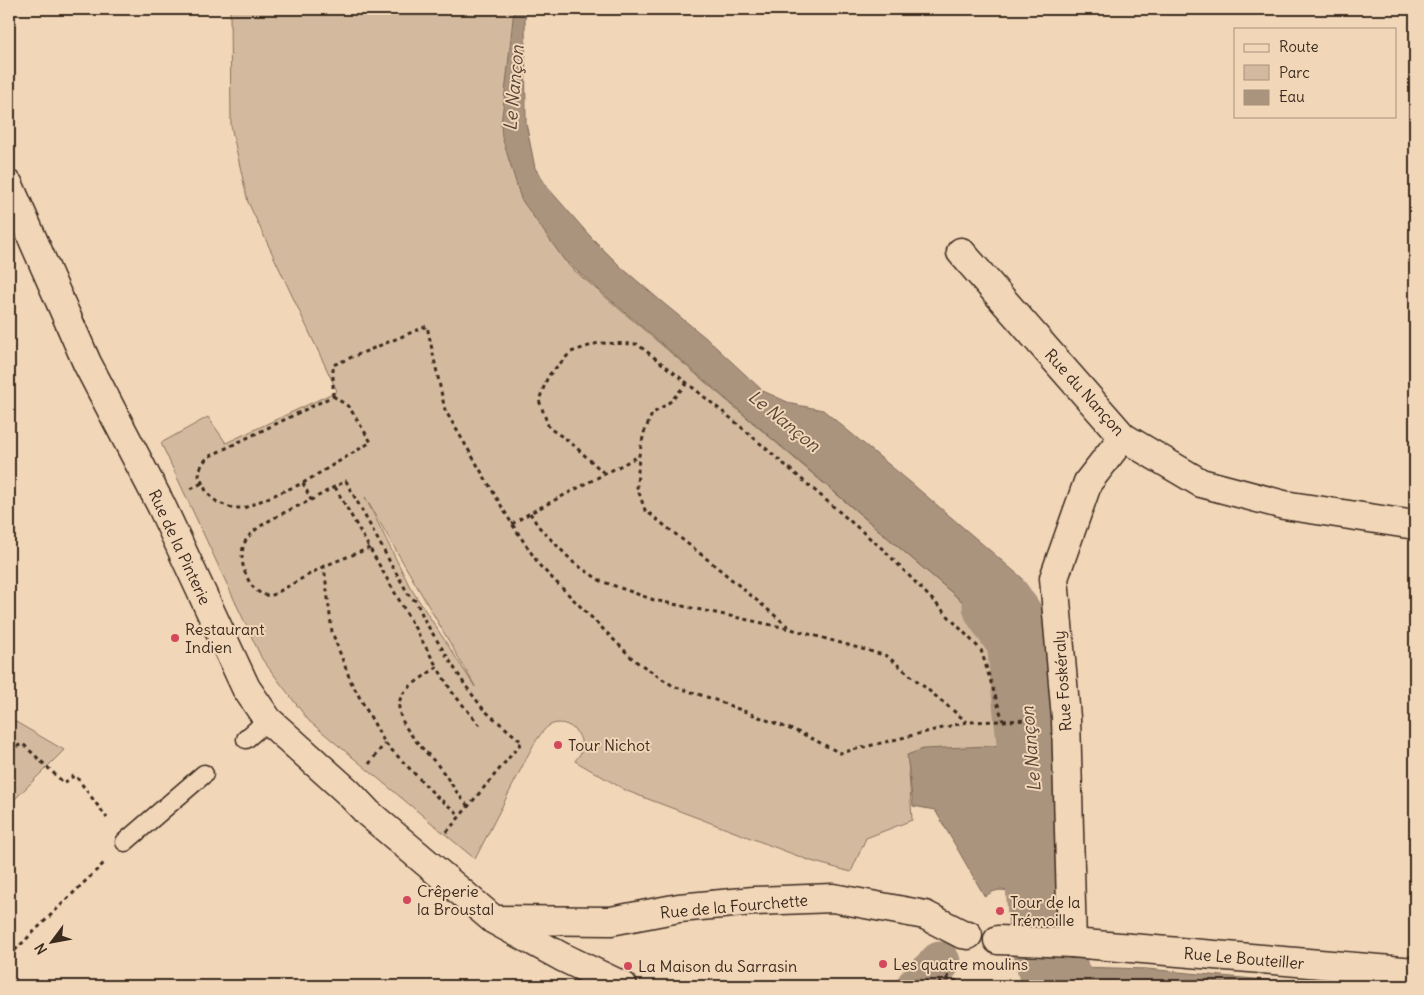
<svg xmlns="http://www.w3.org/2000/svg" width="1424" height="995" viewBox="0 0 1424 995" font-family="Delius,sans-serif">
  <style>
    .green { fill: #d3ba9f; stroke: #87725e; fill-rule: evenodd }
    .water { fill: #ab947e; stroke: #7e6a58 }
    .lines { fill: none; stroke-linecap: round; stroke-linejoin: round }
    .canal { stroke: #ab947e; stroke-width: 41 }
    .river { stroke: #ab947e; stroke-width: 71 }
    .service-casing { stroke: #3b2a1e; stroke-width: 21 }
    .minor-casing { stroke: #3b2a1e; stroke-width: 31 }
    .path { stroke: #3b2a1e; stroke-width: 3; stroke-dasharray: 4 4; stroke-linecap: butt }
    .service { stroke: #f1d6b8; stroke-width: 18 }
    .minor { stroke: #f1d6b8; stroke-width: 28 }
    .poi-dot { fill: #d1495b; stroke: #f1d6b8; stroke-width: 2 }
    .labels { text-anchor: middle; stroke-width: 4; stroke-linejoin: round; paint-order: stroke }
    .street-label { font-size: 16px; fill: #3b2a1e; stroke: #f1d6b8 }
    .poi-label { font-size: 16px; fill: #3b2a1e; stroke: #f1d6b8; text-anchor: start }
    .water-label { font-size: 18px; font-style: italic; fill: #574436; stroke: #f1d6b8 }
  </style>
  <rect width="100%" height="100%" fill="#f1d6b8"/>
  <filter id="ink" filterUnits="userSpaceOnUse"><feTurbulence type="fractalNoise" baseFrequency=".02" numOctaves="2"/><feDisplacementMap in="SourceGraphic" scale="10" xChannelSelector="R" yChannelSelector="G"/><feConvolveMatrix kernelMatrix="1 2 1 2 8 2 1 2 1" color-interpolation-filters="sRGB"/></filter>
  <g filter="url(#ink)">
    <g class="green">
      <path d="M 230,9 L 521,9 L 510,143 L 569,266 L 999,633 L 1020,696 L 1032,743 L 908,755 L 912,820 L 866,838 L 851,872 L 811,861 L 627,791 L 575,761 C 577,758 581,754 581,751 C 586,730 559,713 544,730 C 533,743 525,761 517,777 C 503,804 489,832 475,859 L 309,721 L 262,659 L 161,443 L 208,417 L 226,443 L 337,391 L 248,202 L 231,126 ZM 365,497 L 475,686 L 475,687 L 410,587 Z"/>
      <path d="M 9,718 L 64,750 L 9,805 Z"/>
    </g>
    <g class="water">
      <path d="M 514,9 L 528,9 L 525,18 L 526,123 L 535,168 L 548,188 L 589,235 L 621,267 L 662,302 L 706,338 L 763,391 L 792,404 L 823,410 L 910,482 L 1022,578 L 1022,580 L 1041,618 L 1051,691 L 1020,696 L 1013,663 L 999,633 L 564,260 L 521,199 L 502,137 L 501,124 L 506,84 Z"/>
      <path d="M 1053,743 L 1062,925 L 1021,929 C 1021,921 1022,912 1020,905 C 1016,888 996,886 985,897 L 935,810 L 913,806 L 907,755 L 923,749 Z"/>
      <path d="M 1046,966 L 1147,969 L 1328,986 L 1046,986 L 1042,977 Z"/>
    </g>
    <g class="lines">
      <path class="canal" d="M 917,986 L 940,962"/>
      <path class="river" d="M 998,605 L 1022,640 L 1032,743 L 1044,931 L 1057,986"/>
      <defs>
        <g id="service">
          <path d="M 246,739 L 268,720"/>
          <path d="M 125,842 L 204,774"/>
        </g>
        <g id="minor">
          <path d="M 9,185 L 87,363 L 161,505 L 246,688 L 268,720 L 348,792 L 368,813 L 494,920 L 562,957 L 623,986"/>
          <path d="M 961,252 L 1123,437 L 1201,483 L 1284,505 L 1415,525"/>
          <path d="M 498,920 L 611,921 L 679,908 L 754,901 L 833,898 L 925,915 L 962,934 L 968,935"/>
          <path d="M 998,940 L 1072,943 L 1415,972"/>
          <path d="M 1072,943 L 1066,718 L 1054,578 L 1088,482 L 1123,437"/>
        </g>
      </defs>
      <use href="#service" class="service-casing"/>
      <use href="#minor" class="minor-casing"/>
      <g class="path">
        <path d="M 687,383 L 671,401 L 652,414 L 644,433 L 639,455 L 637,487 L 645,510 L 712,563 L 791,629 L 887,656 L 967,722"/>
        <path d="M 333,396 L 333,365 L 427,326 L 445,410 L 512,524 L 540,566 L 634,660 L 673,686 L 710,698 L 803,734 L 840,753 L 967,722 L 1032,720"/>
        <path d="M 333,396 L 349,407 L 371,442 L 303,483 L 244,508 L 232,508 L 217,502 L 207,493 L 199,476 L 200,469 L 203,463 L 208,457 Z"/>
        <path d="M 604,473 L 569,441 L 549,428 L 539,400 L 548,376 L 571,352 L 598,343 L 637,344 L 687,383 L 733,420 L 886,552 L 981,650 L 1003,721"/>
        <path d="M 303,483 L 311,500"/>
        <path d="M 335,487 L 437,667"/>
        <path d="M 191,489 L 202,483"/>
        <path d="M 530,513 L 538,526 L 574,563 L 601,581 L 654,600 L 791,629"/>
        <path d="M 512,524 L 530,513 L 639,456"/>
        <path d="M 370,548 L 324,566 L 332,632 L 351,682 L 385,743 L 436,796 L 460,815"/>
        <path d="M 324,566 L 271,596 C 258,595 251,587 246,575 C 242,565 240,553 245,542 C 253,525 292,509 309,501 C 321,495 333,487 346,481 L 390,562 L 410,597 L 416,601 L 426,623 L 465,685 L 484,710 L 522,742 L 446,833"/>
        <path d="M 9,749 L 23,744 L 64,783 L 75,775 L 107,818"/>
        <path d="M 369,764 L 385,743"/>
        <path d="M 468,806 C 457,794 450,781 440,768 C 427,751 386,718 403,694 C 408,686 428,674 437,667 L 452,692 L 482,728"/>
        <path d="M 9,956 L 105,862"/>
        <path d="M 947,979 L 952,967"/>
        <path d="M 931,986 L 947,979 L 984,986"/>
      </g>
      <use href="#service" class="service"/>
      <use href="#minor" class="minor"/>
    </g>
  </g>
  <g class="poi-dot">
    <circle cx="175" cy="638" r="5"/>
    <circle cx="558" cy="745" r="5"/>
    <circle cx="407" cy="900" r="5"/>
    <circle cx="1000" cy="911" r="5"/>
    <circle cx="883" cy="964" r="5"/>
    <circle cx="628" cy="966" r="5"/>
  </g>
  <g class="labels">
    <g class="street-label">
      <text transform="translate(1085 392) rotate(48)" y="6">Rue du Nançon</text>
      <text transform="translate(180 547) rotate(65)" y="6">Rue de la Pinterie</text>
      <text transform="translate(1062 681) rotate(-94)" y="6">Rue Foskéraly</text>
      <text transform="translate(734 906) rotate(-5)" y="6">Rue de la Fourchette</text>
      <text transform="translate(1244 958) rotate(5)" y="6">Rue Le Bouteiller</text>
    </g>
    <g class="poi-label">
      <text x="185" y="635">Restaurant<tspan x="185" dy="18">Indien</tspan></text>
      <text x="568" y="751">Tour Nichot</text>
      <text x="417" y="897">Crêperie<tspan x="417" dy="18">la Broustal</tspan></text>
      <text x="1010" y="908">Tour de la<tspan x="1010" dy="18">Trémoille</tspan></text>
      <text x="893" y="970">Les quatre moulins</text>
      <text x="638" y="972">La Maison du Sarrasin</text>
    </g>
    <g class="water-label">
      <text transform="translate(514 88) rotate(-85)" y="6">Le Nançon</text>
      <text transform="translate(784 421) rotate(39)" y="6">Le Nançon</text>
      <text transform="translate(1031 749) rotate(-95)" y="6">Le Nançon</text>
    </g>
  </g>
  <rect width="1424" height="995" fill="none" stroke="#f1d6b8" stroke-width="30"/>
  <rect x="15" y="15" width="1394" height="965" fill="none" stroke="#3b2a1e" stroke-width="2" filter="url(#ink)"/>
  <rect x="1234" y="28" width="162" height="90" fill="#f1d6b8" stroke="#a8917a"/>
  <rect x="1244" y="44" width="25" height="8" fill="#f1d6b8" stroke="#a8917a"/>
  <text x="1279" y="52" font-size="15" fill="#3b2a1e">Route</text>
  <rect x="1244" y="65" width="25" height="15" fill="#d3ba9f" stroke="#a8917a"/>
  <text x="1279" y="78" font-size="15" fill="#3b2a1e">Parc</text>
  <rect x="1244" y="90" width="25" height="15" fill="#ab947e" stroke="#a8917a"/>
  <text x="1279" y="102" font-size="15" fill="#3b2a1e">Eau</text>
  <g transform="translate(52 942) rotate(238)" stroke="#f1d6b8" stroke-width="4" paint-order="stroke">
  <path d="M0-4L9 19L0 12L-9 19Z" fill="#3b2a1e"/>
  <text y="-8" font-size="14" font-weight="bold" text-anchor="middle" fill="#3b2a1e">N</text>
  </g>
</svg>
